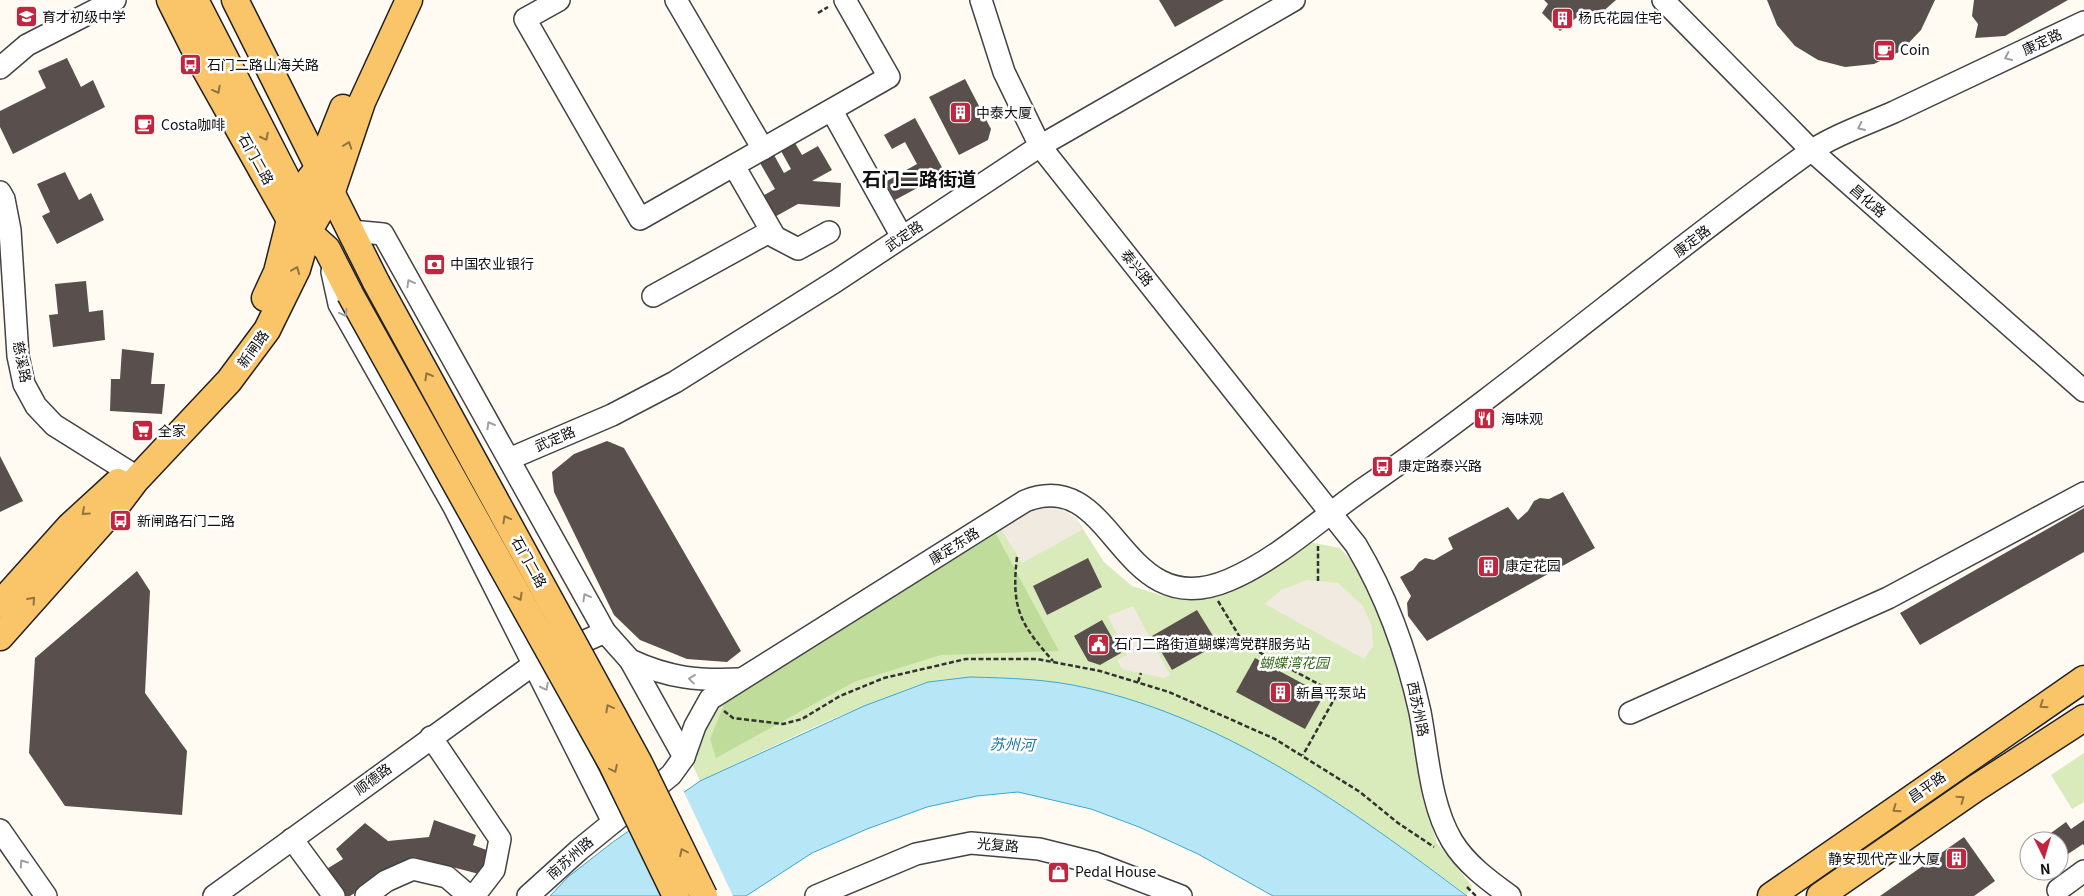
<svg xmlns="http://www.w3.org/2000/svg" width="2084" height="896" viewBox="0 0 2084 896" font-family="Georgia,'Noto Sans SC',serif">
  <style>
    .green { fill: #daebbb }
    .forest { fill: #c0dc9a }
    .plaza { fill: #f0eae0 }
    .water { fill: #b7e7f7; stroke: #3ca7cf }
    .pier { fill: #fffbf3 }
    .building { fill: #594f4c }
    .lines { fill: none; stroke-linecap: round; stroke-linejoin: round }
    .minor-casing { stroke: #434343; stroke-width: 24 }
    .major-casing { stroke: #212121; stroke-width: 29 }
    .path { stroke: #323232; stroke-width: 2.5; stroke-dasharray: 5 2.5; stroke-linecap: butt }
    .minor { stroke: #fff; stroke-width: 21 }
    .major { stroke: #fac568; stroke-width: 26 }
    .major-bridge-casing { stroke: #212121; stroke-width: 29; stroke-linecap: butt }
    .major-bridge { stroke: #fac568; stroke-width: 26 }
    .oneway { stroke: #9f9f9f }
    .oneway2 { stroke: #917440 }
    .labels { text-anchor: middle; stroke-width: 5; stroke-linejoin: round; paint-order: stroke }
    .poi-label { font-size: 14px; fill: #101010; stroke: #fff; text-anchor: start }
    .street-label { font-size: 14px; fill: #101010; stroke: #fff }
    .park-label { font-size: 14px; font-style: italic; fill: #376a1e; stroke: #fff }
    .water-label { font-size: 15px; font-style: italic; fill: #1678a5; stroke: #fff }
    .district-label { font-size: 19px; font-weight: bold; fill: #101010; stroke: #fff }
  </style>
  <rect width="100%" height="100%" fill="#fffbf3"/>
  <g class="green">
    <path d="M 1076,518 L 1104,562 L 1132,586 L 1163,596 L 1203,597 L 1309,542 L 1340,548 L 1368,580 L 1392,639 L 1407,702 L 1422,797 L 1437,843 L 1472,886 L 1467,895 C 1337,799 1197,696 1031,680 C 997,677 963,676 930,682 C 914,685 897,694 882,699 C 820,722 760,753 700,781 L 692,764 L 713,704 L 991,527 Z"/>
    <path d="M 2084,753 L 2084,802 L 2072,809 L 2051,775 Z"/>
  </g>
  <path class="forest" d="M 996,534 L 1059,651 L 941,655 L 854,682 L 716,758 L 710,739 L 726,700 Z"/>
  <g class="plaza">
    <path d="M 1041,503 L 1059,508 L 1076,518 L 1082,530 L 1022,563 L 998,524 Z"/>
    <path d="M 1307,580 L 1338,583 L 1363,606 L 1372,627 L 1373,646 L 1364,659 L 1265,604 L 1281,590 Z"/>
    <path d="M 1133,606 L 1170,675 L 1164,678 L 1122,669 L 1117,660 L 1127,655 L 1108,616 Z"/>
  </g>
  <path class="water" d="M 970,677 C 1009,678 1049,679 1087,688 C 1230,720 1352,810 1467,896 L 1273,896 L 1198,854 L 1139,827 L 1091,809 L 1018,792 L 977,796 L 927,807 L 867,829 L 812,853 L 746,896 L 550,896 L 568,877 L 613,842 L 700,781 L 864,706 L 928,682 Z"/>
  <path class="pier" d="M 683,790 L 733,896 L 660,896 L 628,829 Z"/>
  <g class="building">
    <path d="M 1159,0 L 1224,0 L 1175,27 Z"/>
    <path d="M 1544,0 L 1616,0 L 1591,22 L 1582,13 L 1560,31 L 1542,13 L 1548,4 Z"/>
    <path d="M 1767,0 L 1935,0 L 1921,30 L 1901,51 L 1874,64 L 1845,67 L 1818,60 L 1795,46 L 1777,25 Z"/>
    <path d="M 1974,0 L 2068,0 L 2005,36 L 1975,38 L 1978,24 L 1972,16 Z"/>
    <path d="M 67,58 L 81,87 L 93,80 L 105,107 L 13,154 L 0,127 L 0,111 L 46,88 L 38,71 Z"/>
    <path d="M 965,79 L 991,129 L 988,140 L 959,155 L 929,97 Z"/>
    <path d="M 915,118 L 945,173 L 895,200 L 885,182 L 917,164 L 905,142 L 892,149 L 884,135 Z"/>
    <path d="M 795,143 L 802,155 L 818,146 L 832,170 L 812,181 L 841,183 L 840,207 L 798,204 L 771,219 L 759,198 L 775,189 L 760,163 L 774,155 L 784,173 L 791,169 L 781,151 Z"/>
    <path d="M 65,172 L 79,200 L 91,193 L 104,220 L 57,244 L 42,216 L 50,212 L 37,184 Z"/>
    <path d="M 86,281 L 89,312 L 103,310 L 105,340 L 53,347 L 49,315 L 58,314 L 55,284 Z"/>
    <path d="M 122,349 L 154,353 L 151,384 L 165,384 L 162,414 L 110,411 L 111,379 L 120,379 Z"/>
    <path d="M 607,441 L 624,448 L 741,651 L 727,662 L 687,659 L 640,640 L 614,615 L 554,492 L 552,472 L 574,454 Z"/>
    <path d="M 0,456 L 23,501 L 0,512 Z"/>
    <path d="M 1563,492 L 1595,548 L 1427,641 L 1408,616 L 1407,603 L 1411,596 L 1400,577 L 1413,570 L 1419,562 L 1425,558 L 1434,560 L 1453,549 L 1448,538 L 1508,507 L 1518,520 L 1528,511 L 1534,501 L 1540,498 L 1549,499 Z"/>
    <path d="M 2084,508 L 2084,552 L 1920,645 L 1900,613 Z"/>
    <path d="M 1088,558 L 1102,587 L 1047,615 L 1033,586 Z"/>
    <path d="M 137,571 L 150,591 L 145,693 L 187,751 L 182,815 L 65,806 L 29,753 L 35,658 Z"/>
    <path d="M 1197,610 L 1218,644 L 1172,670 L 1152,636 Z"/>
    <path d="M 1102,620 L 1121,653 L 1100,665 L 1088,661 L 1074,636 Z"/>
    <path d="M 1255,658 L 1324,695 L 1305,729 L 1236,692 Z"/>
    <path d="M 434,820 L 476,835 L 473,845 L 492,852 L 483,875 L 413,857 L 350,896 L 346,896 L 325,870 L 343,859 L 336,849 L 365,823 L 388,841 L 429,837 Z"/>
    <path d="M 2084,820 L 2084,846 L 2083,844 L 2059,860 L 2059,841 L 2040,841 L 2066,822 L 2071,829 Z"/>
    <path d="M 1964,837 L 1995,881 L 1974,896 L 1880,896 Z"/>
  </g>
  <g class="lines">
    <defs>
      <g id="minor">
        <path d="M 559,0 L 525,19 L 640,219 L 889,77 L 845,0"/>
        <path d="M 676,0 L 763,149"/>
        <path d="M 981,0 L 1004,72 L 1040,146 L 1356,545 C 1387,597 1407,653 1420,712 C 1428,754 1430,804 1452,841 C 1466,864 1488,880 1510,896"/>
        <path d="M 1663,0 L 1812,151 L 2084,391"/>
        <path d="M 0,68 L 27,45 L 115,0"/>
        <path d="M 832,111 L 902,237"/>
        <path d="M 734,166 L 775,237 L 798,249 L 829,232"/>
        <path d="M 0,192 L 4,199 L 10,230 L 18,356 L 24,384 L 36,406 L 54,425 L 129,472 L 136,480"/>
        <path d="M 351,231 L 383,234 L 605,632 L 630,660 L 684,757"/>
        <path d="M 332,272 L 339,304 L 454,507 L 613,822"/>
        <path d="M 653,296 L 771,231"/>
        <path d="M 509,459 L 612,415 L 675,382 L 836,281 L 1040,146 L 1294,0"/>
        <path d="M 630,660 C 669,678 698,681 740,679"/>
        <path d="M 1630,713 L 1888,598 L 2084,493"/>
        <path d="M 431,737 L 500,839 L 494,870 L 474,896"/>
        <path d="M 0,830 L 46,896"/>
        <path d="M 292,839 L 334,896"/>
        <path d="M 2058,890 L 2084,871"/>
        <path d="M 214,896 L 534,664 L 605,632"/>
        <path d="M 366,896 L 386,881 L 413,869 L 447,877 L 469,896"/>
        <path d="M 528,896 L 579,850 L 671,775 L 684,757 L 695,726 L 710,699 L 1025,501 C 1116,464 1118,627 1229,580 C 1280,558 1321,518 1366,487 C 1518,382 1658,260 1808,153 C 1832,136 1867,124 1894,112 C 1957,82 2021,52 2084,22"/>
        <path d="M 816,896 L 916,854 L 971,843 L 1039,849 L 1095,863 L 1181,896"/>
      </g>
      <g id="major">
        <path d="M 170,0 L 200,60 L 290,220 L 308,232 L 327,249 L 350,294"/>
        <path d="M 195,0 L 291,187"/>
        <path d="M 235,0 L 376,282"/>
        <path d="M 265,298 L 277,272 L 290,220 L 309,180 L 320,166 L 343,108"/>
        <path d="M 0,604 L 70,526 L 118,482"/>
        <path d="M 0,637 L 114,509 L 136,480 L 229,381 L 267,330 L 297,269 L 308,232 L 332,191 L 362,102 L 409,0"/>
        <path d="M 1771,896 L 2084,679"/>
        <path d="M 1820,896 L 1976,788 L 2084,718"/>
      </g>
    </defs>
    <use href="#minor" class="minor-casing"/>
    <use href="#major" class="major-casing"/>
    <g class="path">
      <path d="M 818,13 L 828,7"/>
      <path d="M 1017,557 C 1011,608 1020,624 1053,661"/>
      <path d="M 1318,581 L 1318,545"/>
      <path d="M 1218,601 L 1244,644 L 1337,694 L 1303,755"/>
      <path d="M 1138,682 L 1141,673"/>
      <path d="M 724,711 L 733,718 L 783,724 L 802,719 L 840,696 L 884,678 L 966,659 L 1037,659 L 1100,671 L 1169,692 L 1275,739 L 1360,792 L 1398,823 L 1434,847"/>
      <path d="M 1467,887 L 1476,896"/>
    </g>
    <use href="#minor" class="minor"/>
    <use href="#major" class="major"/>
    <defs>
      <g id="major-bridge">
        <path d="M 376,282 L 639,763 L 704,896"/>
        <path d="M 350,294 L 612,764 L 676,896"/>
      </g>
    </defs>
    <use href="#major-bridge" class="major-bridge-casing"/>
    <use href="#major-bridge" class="major-bridge"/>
  </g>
  <defs><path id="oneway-chevron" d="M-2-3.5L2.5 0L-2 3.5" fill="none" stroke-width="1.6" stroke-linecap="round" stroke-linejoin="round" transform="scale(1.25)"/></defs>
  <g class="oneway">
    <use href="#oneway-chevron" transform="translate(2008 57) rotate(155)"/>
    <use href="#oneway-chevron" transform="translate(1861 127) rotate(155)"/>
    <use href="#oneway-chevron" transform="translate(410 283) rotate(-119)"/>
    <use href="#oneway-chevron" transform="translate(344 313) rotate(61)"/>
    <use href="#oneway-chevron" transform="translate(490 425) rotate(-119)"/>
    <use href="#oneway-chevron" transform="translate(586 597) rotate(-119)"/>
    <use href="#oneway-chevron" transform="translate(692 679) rotate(-173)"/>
    <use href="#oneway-chevron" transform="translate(545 687) rotate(63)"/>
    <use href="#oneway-chevron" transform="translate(23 863) rotate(-125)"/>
  </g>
  <g class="oneway2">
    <use href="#oneway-chevron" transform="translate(217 90) rotate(61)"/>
    <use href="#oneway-chevron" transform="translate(265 137) rotate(63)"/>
    <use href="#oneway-chevron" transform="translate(348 145) rotate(-71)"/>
    <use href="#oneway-chevron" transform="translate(296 270) rotate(-68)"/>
    <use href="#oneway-chevron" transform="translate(428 376) rotate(-119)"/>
    <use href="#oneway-chevron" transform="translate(85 512) rotate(138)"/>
    <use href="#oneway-chevron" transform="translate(506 519) rotate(-119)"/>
    <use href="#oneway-chevron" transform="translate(519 597) rotate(61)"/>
    <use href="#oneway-chevron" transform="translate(32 600) rotate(-48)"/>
    <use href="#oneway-chevron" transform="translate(2043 705) rotate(146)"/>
    <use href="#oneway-chevron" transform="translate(609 708) rotate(-119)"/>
    <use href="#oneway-chevron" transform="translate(614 769) rotate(64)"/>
    <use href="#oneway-chevron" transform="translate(1961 799) rotate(-35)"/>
    <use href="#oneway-chevron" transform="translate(1896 809) rotate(145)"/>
    <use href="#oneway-chevron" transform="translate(683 852) rotate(-116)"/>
  </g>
  <defs>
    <symbol id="school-square" viewBox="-11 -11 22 22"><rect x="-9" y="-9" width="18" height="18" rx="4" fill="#c3253f" stroke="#fff"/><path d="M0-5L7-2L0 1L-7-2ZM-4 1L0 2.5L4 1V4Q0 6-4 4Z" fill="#fff"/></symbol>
    <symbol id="building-square" viewBox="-11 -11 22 22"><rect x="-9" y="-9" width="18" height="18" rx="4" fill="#c3253f" stroke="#fff"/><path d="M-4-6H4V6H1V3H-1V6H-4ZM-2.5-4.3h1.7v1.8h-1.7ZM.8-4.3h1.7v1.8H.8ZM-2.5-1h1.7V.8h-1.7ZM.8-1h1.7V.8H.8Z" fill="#fff"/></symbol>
    <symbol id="cafe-square" viewBox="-11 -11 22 22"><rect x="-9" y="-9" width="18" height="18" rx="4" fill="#c3253f" stroke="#fff"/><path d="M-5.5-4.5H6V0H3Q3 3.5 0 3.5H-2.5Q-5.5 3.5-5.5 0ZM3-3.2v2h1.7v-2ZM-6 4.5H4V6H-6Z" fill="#fff"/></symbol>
    <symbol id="bus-square" viewBox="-11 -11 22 22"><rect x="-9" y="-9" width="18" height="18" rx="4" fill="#c3253f" stroke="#fff"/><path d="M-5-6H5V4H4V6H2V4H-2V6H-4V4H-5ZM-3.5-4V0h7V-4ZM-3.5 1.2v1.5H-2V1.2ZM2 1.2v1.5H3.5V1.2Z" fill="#fff"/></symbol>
    <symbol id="bank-square" viewBox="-11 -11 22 22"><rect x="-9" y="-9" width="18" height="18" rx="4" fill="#c3253f" stroke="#fff"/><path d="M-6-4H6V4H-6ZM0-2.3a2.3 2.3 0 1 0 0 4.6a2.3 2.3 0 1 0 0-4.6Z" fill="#fff"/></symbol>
    <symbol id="restaurant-square" viewBox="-11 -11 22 22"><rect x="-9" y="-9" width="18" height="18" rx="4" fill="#c3253f" stroke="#fff"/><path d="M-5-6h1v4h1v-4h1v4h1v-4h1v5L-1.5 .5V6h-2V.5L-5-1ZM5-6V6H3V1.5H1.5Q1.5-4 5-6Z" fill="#fff"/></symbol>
    <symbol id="supermarket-square" viewBox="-11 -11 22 22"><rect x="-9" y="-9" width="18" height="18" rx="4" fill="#c3253f" stroke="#fff"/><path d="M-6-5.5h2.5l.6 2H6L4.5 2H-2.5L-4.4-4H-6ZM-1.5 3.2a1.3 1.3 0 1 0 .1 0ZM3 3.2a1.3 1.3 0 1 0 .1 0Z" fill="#fff"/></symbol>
    <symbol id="civic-square" viewBox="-11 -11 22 22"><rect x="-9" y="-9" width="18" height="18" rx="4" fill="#c3253f" stroke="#fff"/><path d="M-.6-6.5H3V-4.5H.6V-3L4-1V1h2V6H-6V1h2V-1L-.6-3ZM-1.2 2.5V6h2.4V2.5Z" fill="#fff"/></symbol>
    <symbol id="shop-square" viewBox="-11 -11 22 22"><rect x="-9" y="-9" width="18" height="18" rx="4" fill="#c3253f" stroke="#fff"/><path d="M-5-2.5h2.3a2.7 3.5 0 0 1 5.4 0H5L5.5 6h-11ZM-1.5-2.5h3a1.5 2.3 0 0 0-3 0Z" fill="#fff"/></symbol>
  </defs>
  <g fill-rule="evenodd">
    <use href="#school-square" x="14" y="4" width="25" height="25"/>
    <use href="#building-square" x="1550" y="6" width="25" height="25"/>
    <use href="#cafe-square" x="1872" y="38" width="25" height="25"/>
    <use href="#bus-square" x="178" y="52" width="25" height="25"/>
    <use href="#building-square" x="948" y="100" width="25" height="25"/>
    <use href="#cafe-square" x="132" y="112" width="25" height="25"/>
    <use href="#bank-square" x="422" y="252" width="25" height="25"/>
    <use href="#restaurant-square" x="1472" y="406" width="25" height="25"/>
    <use href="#supermarket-square" x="130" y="418" width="25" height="25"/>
    <use href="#bus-square" x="1370" y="454" width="25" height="25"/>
    <use href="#bus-square" x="108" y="508" width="25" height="25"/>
    <use href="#building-square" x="1476" y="554" width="25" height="25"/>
    <use href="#civic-square" x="1086" y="632" width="25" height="25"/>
    <use href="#building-square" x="1268" y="680" width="25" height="25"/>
    <use href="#building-square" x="1944" y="846" width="25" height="25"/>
    <use href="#shop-square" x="1046" y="860" width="25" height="25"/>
  </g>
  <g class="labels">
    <g class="poi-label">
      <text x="42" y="22">育才初级中学</text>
      <text x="1578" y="23">杨氏花园住宅</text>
      <text x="1900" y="55">Coin</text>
      <text x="207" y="70">石门二路山海关路</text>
      <text x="976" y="118">中泰大厦</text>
      <text x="161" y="130">Costa咖啡</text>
      <text x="450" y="269">中国农业银行</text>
      <text x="1501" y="424">海味观</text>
      <text x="158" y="436">全家</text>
      <text x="1398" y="471">康定路泰兴路</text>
      <text x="137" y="526">新闸路石门二路</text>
      <text x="1505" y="571">康定花园</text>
      <text x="1114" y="649">石门二路街道蝴蝶湾党群服务站</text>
      <text x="1296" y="698">新昌平泵站</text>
      <text x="1940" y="864" text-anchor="end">静安现代产业大厦</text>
      <text x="1075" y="877">Pedal House</text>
    </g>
    <g class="street-label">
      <text transform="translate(2042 42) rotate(-25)" y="5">康定路</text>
      <text transform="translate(256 159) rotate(61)" y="5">石门二路</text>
      <text transform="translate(1868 201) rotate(41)" y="5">昌化路</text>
      <text transform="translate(904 236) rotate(-34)" y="5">武定路</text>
      <text transform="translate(1692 241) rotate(-37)" y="5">康定路</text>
      <text transform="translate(1137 268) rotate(51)" y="5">泰兴路</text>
      <text transform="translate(253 349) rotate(-54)" y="5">新闸路</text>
      <text transform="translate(22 362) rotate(79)" y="5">慈溪路</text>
      <text transform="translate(555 439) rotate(-23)" y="5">武定路</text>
      <text transform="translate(954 546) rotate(-32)" y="5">康定东路</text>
      <text transform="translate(529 562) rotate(61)" y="5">石门二路</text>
      <text transform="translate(1418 709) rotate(78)" y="5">西苏州路</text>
      <text transform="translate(373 779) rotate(-36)" y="5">顺德路</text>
      <text transform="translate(1927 787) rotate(-35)" y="5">昌平路</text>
      <text transform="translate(998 845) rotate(5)" y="5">光复路</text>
      <text transform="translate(570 858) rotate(-41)" y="5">南苏州路</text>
    </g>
    <g class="park-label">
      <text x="1294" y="668">蝴蝶湾花园</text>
    </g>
    <g class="water-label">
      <text transform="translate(1012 745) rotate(1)" y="5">苏州河</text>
    </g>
    <g class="district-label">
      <text x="919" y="186">石门二路街道</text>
    </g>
  </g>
  <g transform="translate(2044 856) rotate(175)"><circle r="24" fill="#ffffff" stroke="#9f9f9f"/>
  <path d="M0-4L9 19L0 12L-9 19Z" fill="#c3253f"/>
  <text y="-8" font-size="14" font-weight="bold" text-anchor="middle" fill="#101010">N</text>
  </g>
</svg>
